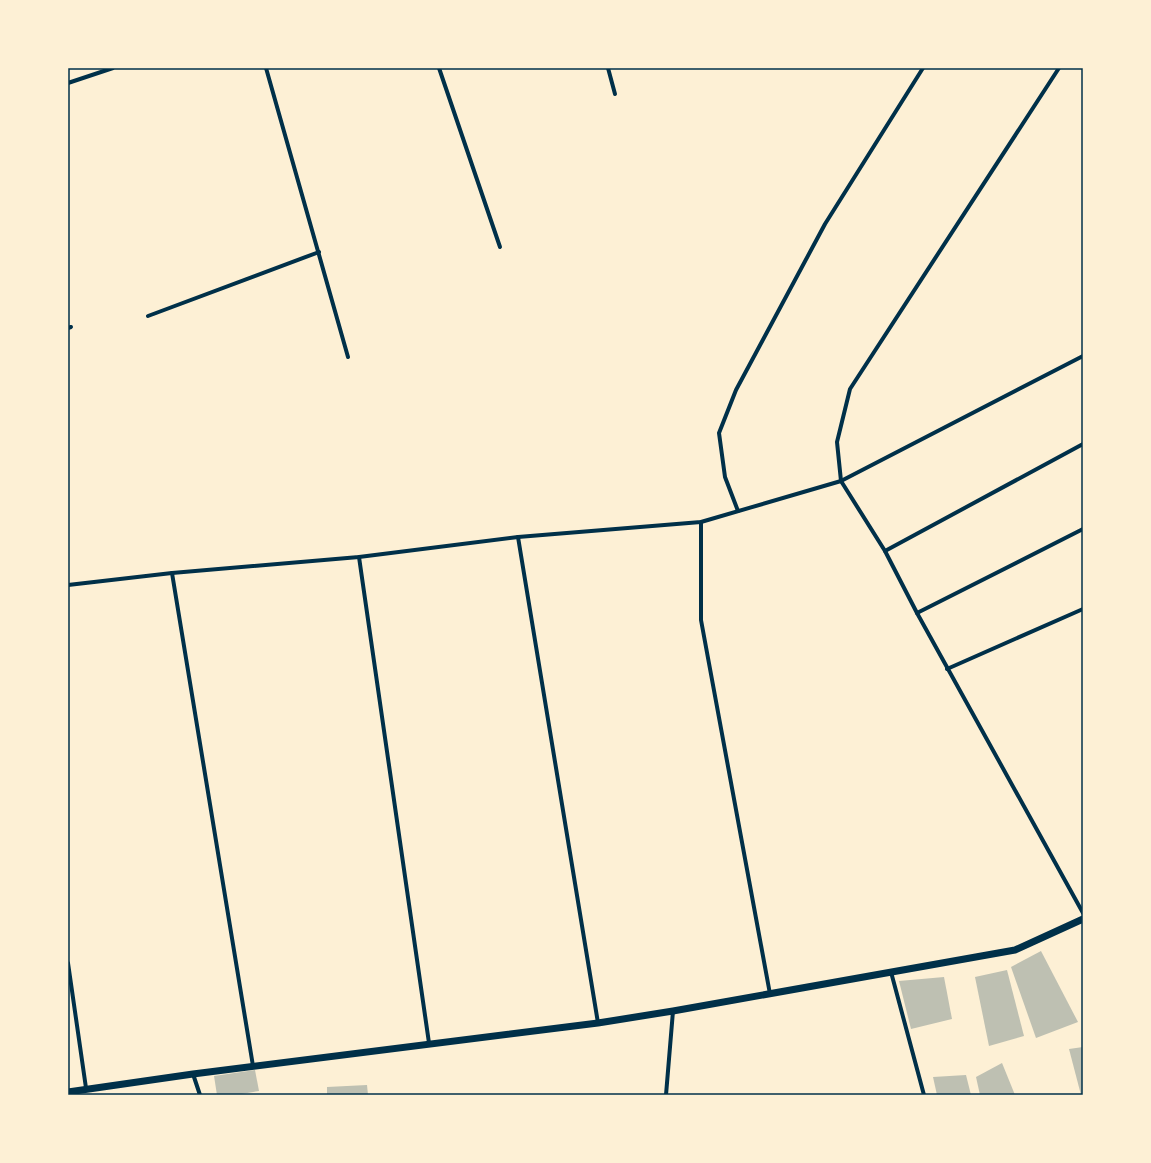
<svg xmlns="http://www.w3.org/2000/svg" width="1151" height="1163" viewBox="0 0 1151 1163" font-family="Signika,sans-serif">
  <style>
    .building { fill: #bec0b2 }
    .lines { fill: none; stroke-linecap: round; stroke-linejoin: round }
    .minor { stroke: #003049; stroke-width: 4 }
    .tertiary { stroke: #003049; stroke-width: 7 }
    .neatline { fill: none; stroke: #003049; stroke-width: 1.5 }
  </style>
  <rect width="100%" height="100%" fill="#fdf0d5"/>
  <g class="building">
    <path d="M 1041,951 L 1078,1022 L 1036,1038 L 1011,967 Z"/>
    <path d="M 1007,970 L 1024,1036 L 989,1046 L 975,977 Z"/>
    <path d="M 944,977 L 952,1019 L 911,1029 L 899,981 Z"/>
    <path d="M 1083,1047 L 1083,1095 L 1081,1095 L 1069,1049 Z"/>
    <path d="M 1002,1063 L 1015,1095 L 980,1095 L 976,1077 Z"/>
    <path d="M 255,1070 L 259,1091 L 236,1095 L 217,1095 L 214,1076 Z"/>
    <path d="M 966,1075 L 971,1095 L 937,1095 L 933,1077 Z"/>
    <path d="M 367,1085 L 368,1095 L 327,1095 L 327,1087 Z"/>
  </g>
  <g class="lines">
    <g class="minor">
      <path d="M 266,68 L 348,357"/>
      <path d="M 439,68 L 500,247"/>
      <path d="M 608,68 L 615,94"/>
      <path d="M 1059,68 L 850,389 L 837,442 L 841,481 L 885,551 L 917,613 L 1083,913"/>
      <path d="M 68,83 L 113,68"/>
      <path d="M 148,316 L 319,252"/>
      <path d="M 68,328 L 71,327"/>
      <path d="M 738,511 L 725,477 L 719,433 L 736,390 L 825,224 L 923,68"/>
      <path d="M 701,522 L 701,620 L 770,994"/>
      <path d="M 518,537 L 598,1023"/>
      <path d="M 885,551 L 1083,444"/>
      <path d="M 359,557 L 429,1043"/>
      <path d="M 172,573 L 253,1066"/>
      <path d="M 68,585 L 172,573 L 359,557 L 518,537 L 701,522 L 841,481 L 1083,356"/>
      <path d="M 917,613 L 1083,529"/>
      <path d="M 947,669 L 1083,609"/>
      <path d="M 68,963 L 86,1088"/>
      <path d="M 891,972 L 924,1095"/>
      <path d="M 193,1074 L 200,1095"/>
      <path d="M 666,1095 L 673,1011"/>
    </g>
    <path class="tertiary" d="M 68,1092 L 193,1074 L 598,1023 L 673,1011 L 1015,950 L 1083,919"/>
  </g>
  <rect width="1151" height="1163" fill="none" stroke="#fdf0d5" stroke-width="138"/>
  <rect x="69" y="69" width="1013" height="1025" class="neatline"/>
</svg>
